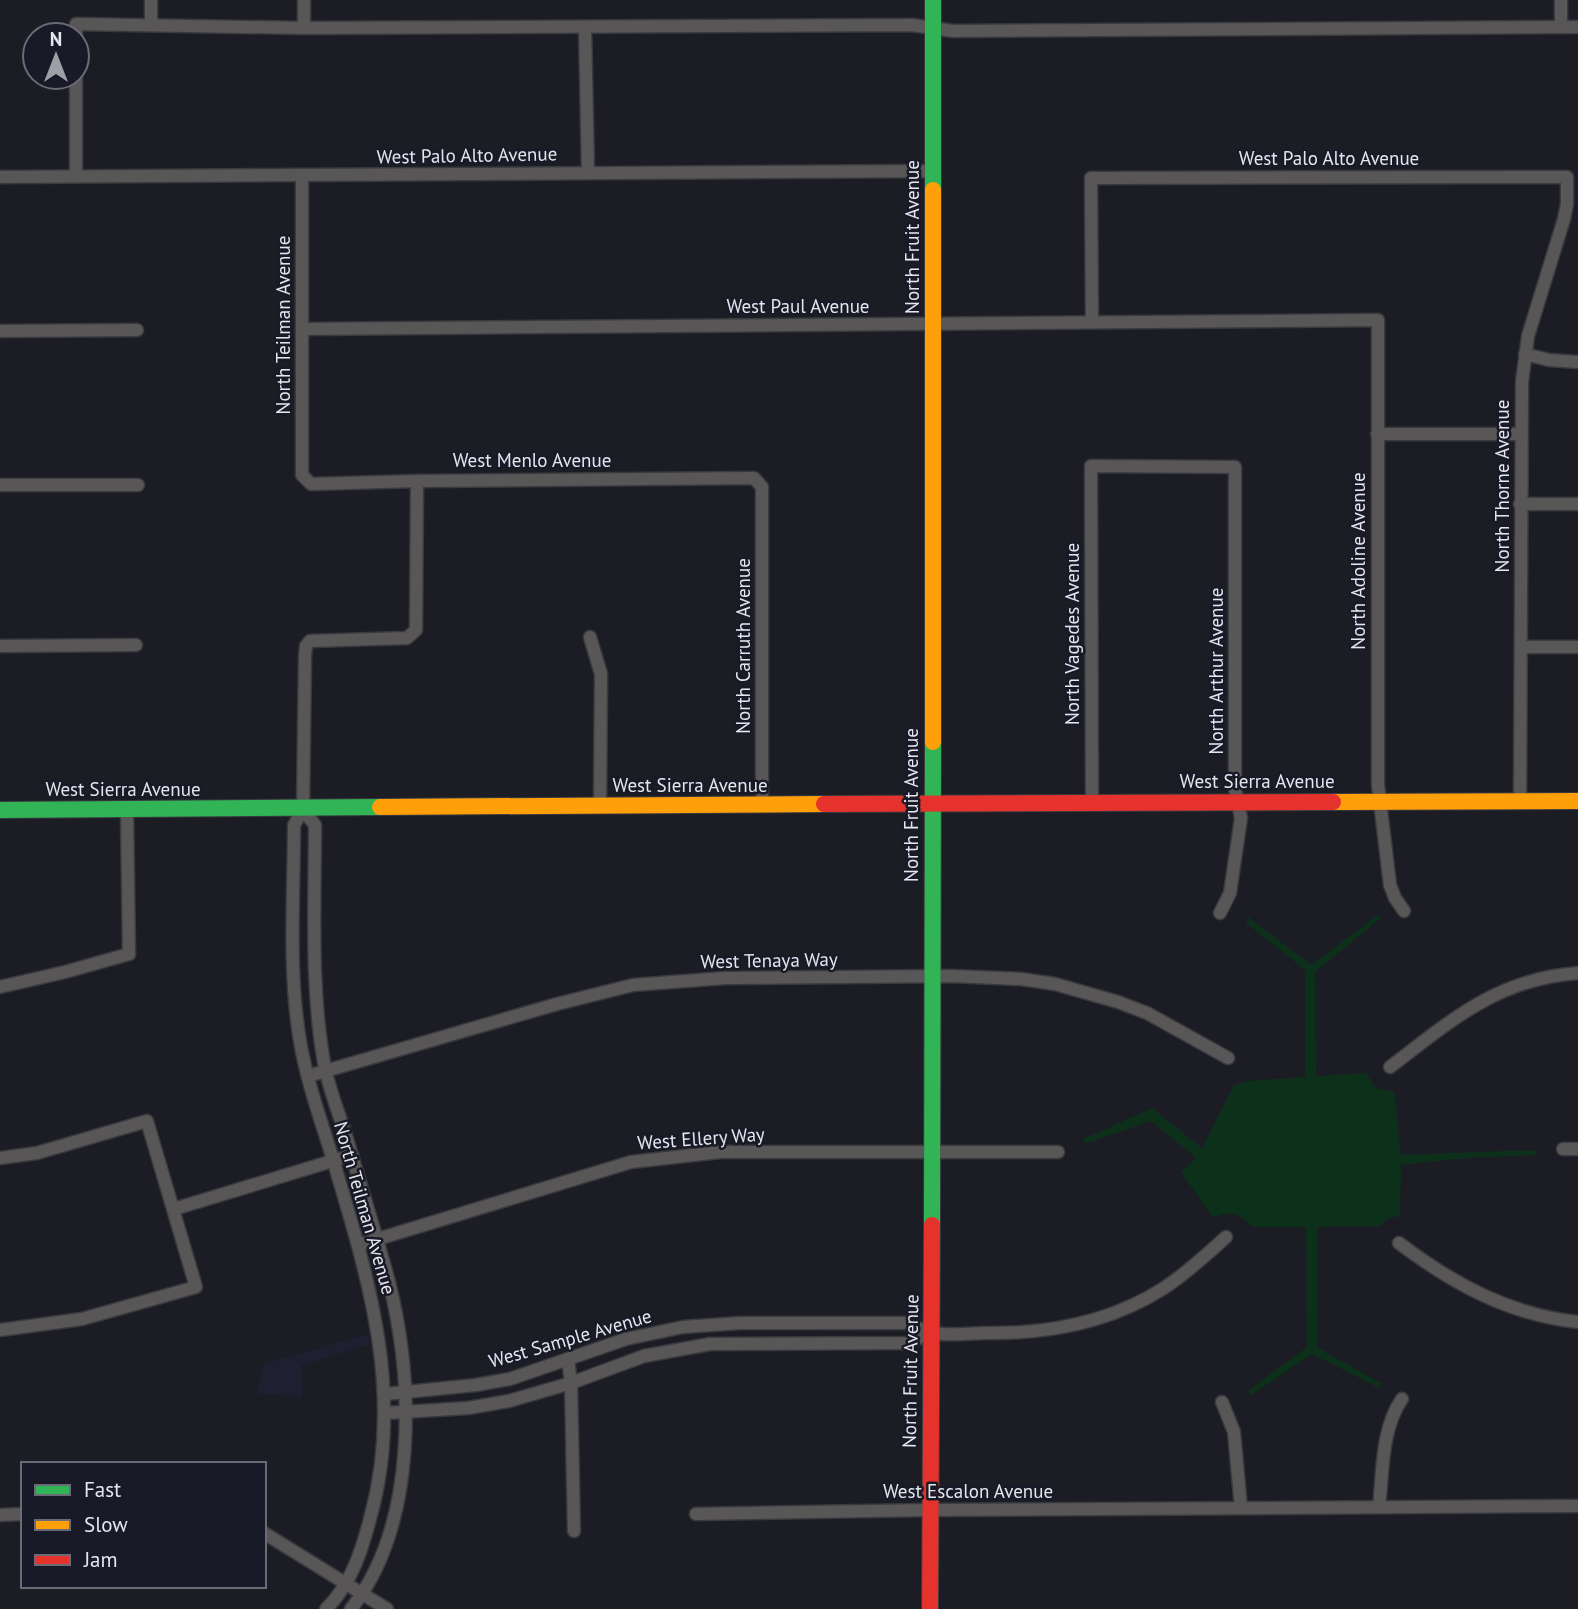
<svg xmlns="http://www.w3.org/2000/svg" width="1578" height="1609" viewBox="0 0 1578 1609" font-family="'PT Sans',sans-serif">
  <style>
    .built { fill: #1e1f30 }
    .green { fill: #0d301b }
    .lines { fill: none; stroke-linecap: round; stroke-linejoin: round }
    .street-casing { stroke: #393a3f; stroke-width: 15 }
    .fast-casing { stroke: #393a3f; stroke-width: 18 }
    .slow-casing { stroke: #393a3f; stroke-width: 18 }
    .jam-casing { stroke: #393a3f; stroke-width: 18 }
    .street { stroke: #585656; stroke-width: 12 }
    .fast { stroke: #30b455; stroke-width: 16 }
    .slow { stroke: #ff9f0a; stroke-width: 16 }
    .jam { stroke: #e5322d; stroke-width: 16 }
    .labels { text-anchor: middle; stroke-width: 5; stroke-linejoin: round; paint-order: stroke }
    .street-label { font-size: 19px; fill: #e4e5ee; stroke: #191a27 }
  </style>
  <rect width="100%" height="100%" fill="#1c1d24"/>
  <path class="built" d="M 369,1334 L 370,1344 L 301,1366 L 303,1398 L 257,1393 L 264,1364 Z"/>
  <path class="green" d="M 1379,914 L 1380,919 L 1315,972 L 1316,1076 L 1366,1073 L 1376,1088 L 1394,1092 L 1401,1155 L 1536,1150 L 1537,1155 L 1465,1158 L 1401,1165 L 1400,1216 L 1389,1218 L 1379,1226 L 1317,1227 L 1317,1347 L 1382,1384 L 1379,1388 L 1312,1354 L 1250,1396 L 1249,1390 L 1307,1347 L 1306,1227 L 1252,1227 C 1242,1213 1228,1210 1213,1218 L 1181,1172 L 1196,1158 L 1151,1121 L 1085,1144 L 1083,1139 L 1152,1108 L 1202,1148 L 1234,1085 L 1248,1081 L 1305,1077 L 1305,970 L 1246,923 L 1248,917 L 1311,965 Z"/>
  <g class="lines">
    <defs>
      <g id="street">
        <path d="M 151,0 L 151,25"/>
        <path d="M 304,0 L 304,28"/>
        <path d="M 585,27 L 588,172"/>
        <path d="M 1561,27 L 1561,0"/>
        <path d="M 76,35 L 76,24 L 304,28 L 912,25 L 953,31 L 1578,27"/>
        <path d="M 76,77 L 76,176"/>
        <path d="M 302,176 L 302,475 L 311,484 L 417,481 L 754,478 L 762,487 L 762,805"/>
        <path d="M 0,177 L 934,171"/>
        <path d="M 1092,322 L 1091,178 L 1567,177 L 1567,204 L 1564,219 L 1528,336 L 1522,382 L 1520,801"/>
        <path d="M 302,329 L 1378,320 L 1378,785 L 1390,885 L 1395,898 L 1404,911"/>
        <path d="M 0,331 L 137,330"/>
        <path d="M 1525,354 L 1549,360 L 1578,362"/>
        <path d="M 1377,434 L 1520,434"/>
        <path d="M 0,485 L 138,485"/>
        <path d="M 1520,504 L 1578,504"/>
        <path d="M 590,637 L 601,674 L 600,806"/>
        <path d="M 0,646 L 136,645"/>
        <path d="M 1521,647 L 1578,647"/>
        <path d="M 1092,802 L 1091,466 L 1235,467 L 1235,789 L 1241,818 L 1230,893 L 1220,913"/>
        <path d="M 303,810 L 315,825 C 315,905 310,989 325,1068 C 330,1092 340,1116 347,1139 C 361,1187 376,1234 389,1282 C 414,1382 418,1524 351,1609"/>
        <path d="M 0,987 L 65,972 L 129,954 L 127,810"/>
        <path d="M 1390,1067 C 1452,1020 1497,979 1578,973"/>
        <path d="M 308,1076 L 557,1004 L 633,985 L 725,978 L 952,976 L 1021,979 L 1055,984 L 1118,1002 L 1147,1013 L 1228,1058"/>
        <path d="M 1563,1149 L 1578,1149"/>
        <path d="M 0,1158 L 37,1153 L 147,1121 L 196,1287 L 82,1319 L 0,1330"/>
        <path d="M 174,1209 L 352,1155"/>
        <path d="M 1399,1243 C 1453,1284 1510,1315 1578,1322"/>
        <path d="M 358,1245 L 631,1162 L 720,1152 L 1058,1152"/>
        <path d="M 568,1359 L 571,1383 L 574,1531"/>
        <path d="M 386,1394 L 476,1385 L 510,1379 L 626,1339 L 683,1327 L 740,1323 L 908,1323 C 915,1326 924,1332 932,1333 C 949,1336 969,1333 986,1333 C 1048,1334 1111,1322 1164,1288 C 1187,1273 1206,1255 1226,1237"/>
        <path d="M 1222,1402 L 1234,1432 L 1241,1508"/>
        <path d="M 386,1413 L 468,1408 L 509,1401 L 571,1383 L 644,1356 L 710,1344 L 907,1343 L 931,1333"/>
        <path d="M 1379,1507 C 1383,1472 1381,1429 1402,1399"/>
        <path d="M 696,1514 L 929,1510 L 1578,1506"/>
        <path d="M 0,1515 L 23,1514"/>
        <path d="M 264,1533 L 387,1609"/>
        <path d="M 326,1609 C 352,1583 362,1550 371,1515 C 404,1394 369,1280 334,1163 C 322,1123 307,1083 300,1041 C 288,971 294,896 294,825 L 303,810 L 305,656 L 306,646 L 310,641 L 407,638 L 416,630 L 417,481"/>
      </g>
      <g id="fast">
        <path d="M 933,0 L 933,190"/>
        <path d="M 0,810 L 380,807"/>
        <path d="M 932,1225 L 933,742"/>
      </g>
      <g id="slow">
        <path d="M 933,190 L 933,742"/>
        <path d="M 1333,802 L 1578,801"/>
        <path d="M 380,807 L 824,804"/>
      </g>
      <g id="jam">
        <path d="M 824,804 L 1333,802"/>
        <path d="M 930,1609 L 932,1225"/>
      </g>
    </defs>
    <use href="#street" class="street-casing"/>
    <use href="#fast" class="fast-casing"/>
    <use href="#slow" class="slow-casing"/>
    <use href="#jam" class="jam-casing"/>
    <use href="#street" class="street"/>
    <use href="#fast" class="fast"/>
    <use href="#slow" class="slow"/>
    <use href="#jam" class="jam"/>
  </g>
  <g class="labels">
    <g class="street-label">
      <text transform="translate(467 155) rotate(-1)" y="7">West Palo Alto Avenue</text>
      <text x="1329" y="165">West Palo Alto Avenue</text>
      <text transform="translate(912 237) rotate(-90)" y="7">North Fruit Avenue</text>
      <text x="798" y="313">West Paul Avenue</text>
      <text transform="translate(283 325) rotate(-90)" y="7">North Teilman Avenue</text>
      <text x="532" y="467">West Menlo Avenue</text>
      <text transform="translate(1502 486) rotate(-90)" y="7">North Thorne Avenue</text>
      <text transform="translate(1358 561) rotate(-90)" y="7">North Adoline Avenue</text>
      <text transform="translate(1072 634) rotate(-90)" y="7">North Vagedes Avenue</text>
      <text transform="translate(743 646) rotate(-90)" y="7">North Carruth Avenue</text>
      <text transform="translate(1216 671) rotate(-90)" y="7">North Arthur Avenue</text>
      <text x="1257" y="788">West Sierra Avenue</text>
      <text x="690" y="792">West Sierra Avenue</text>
      <text x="123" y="796">West Sierra Avenue</text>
      <text transform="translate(911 805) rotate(-90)" y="7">North Fruit Avenue</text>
      <text transform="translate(769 960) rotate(-1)" y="7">West Tenaya Way</text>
      <text transform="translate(701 1138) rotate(-4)" y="7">West Ellery Way</text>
      <text transform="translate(365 1208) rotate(74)" y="7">North Teilman Avenue</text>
      <text transform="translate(570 1338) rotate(-16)" y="7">West Sample Avenue</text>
      <text transform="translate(910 1371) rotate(-89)" y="7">North Fruit Avenue</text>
      <text x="968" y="1498">West Escalon Avenue</text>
    </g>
  </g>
  <rect x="21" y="1462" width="245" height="126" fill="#191a27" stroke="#6a6b77" stroke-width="2"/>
  <rect x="35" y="1485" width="35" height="10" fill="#30b455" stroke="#6a6b77" stroke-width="2"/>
  <text x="84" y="1497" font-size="21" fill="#e4e5ee">Fast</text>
  <rect x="35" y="1520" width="35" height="10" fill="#ff9f0a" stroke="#6a6b77" stroke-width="2"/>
  <text x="84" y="1532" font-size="21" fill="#e4e5ee">Slow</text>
  <rect x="35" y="1555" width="35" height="10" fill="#e5322d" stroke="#6a6b77" stroke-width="2"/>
  <text x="84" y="1567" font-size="21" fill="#e4e5ee">Jam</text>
  <g transform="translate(56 56)"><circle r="33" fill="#191a27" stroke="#6a6b77" stroke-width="2"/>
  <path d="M0-5L12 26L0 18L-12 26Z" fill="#9e9fa7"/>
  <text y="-10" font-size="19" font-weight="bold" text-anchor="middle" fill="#e4e5ee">N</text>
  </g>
</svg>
